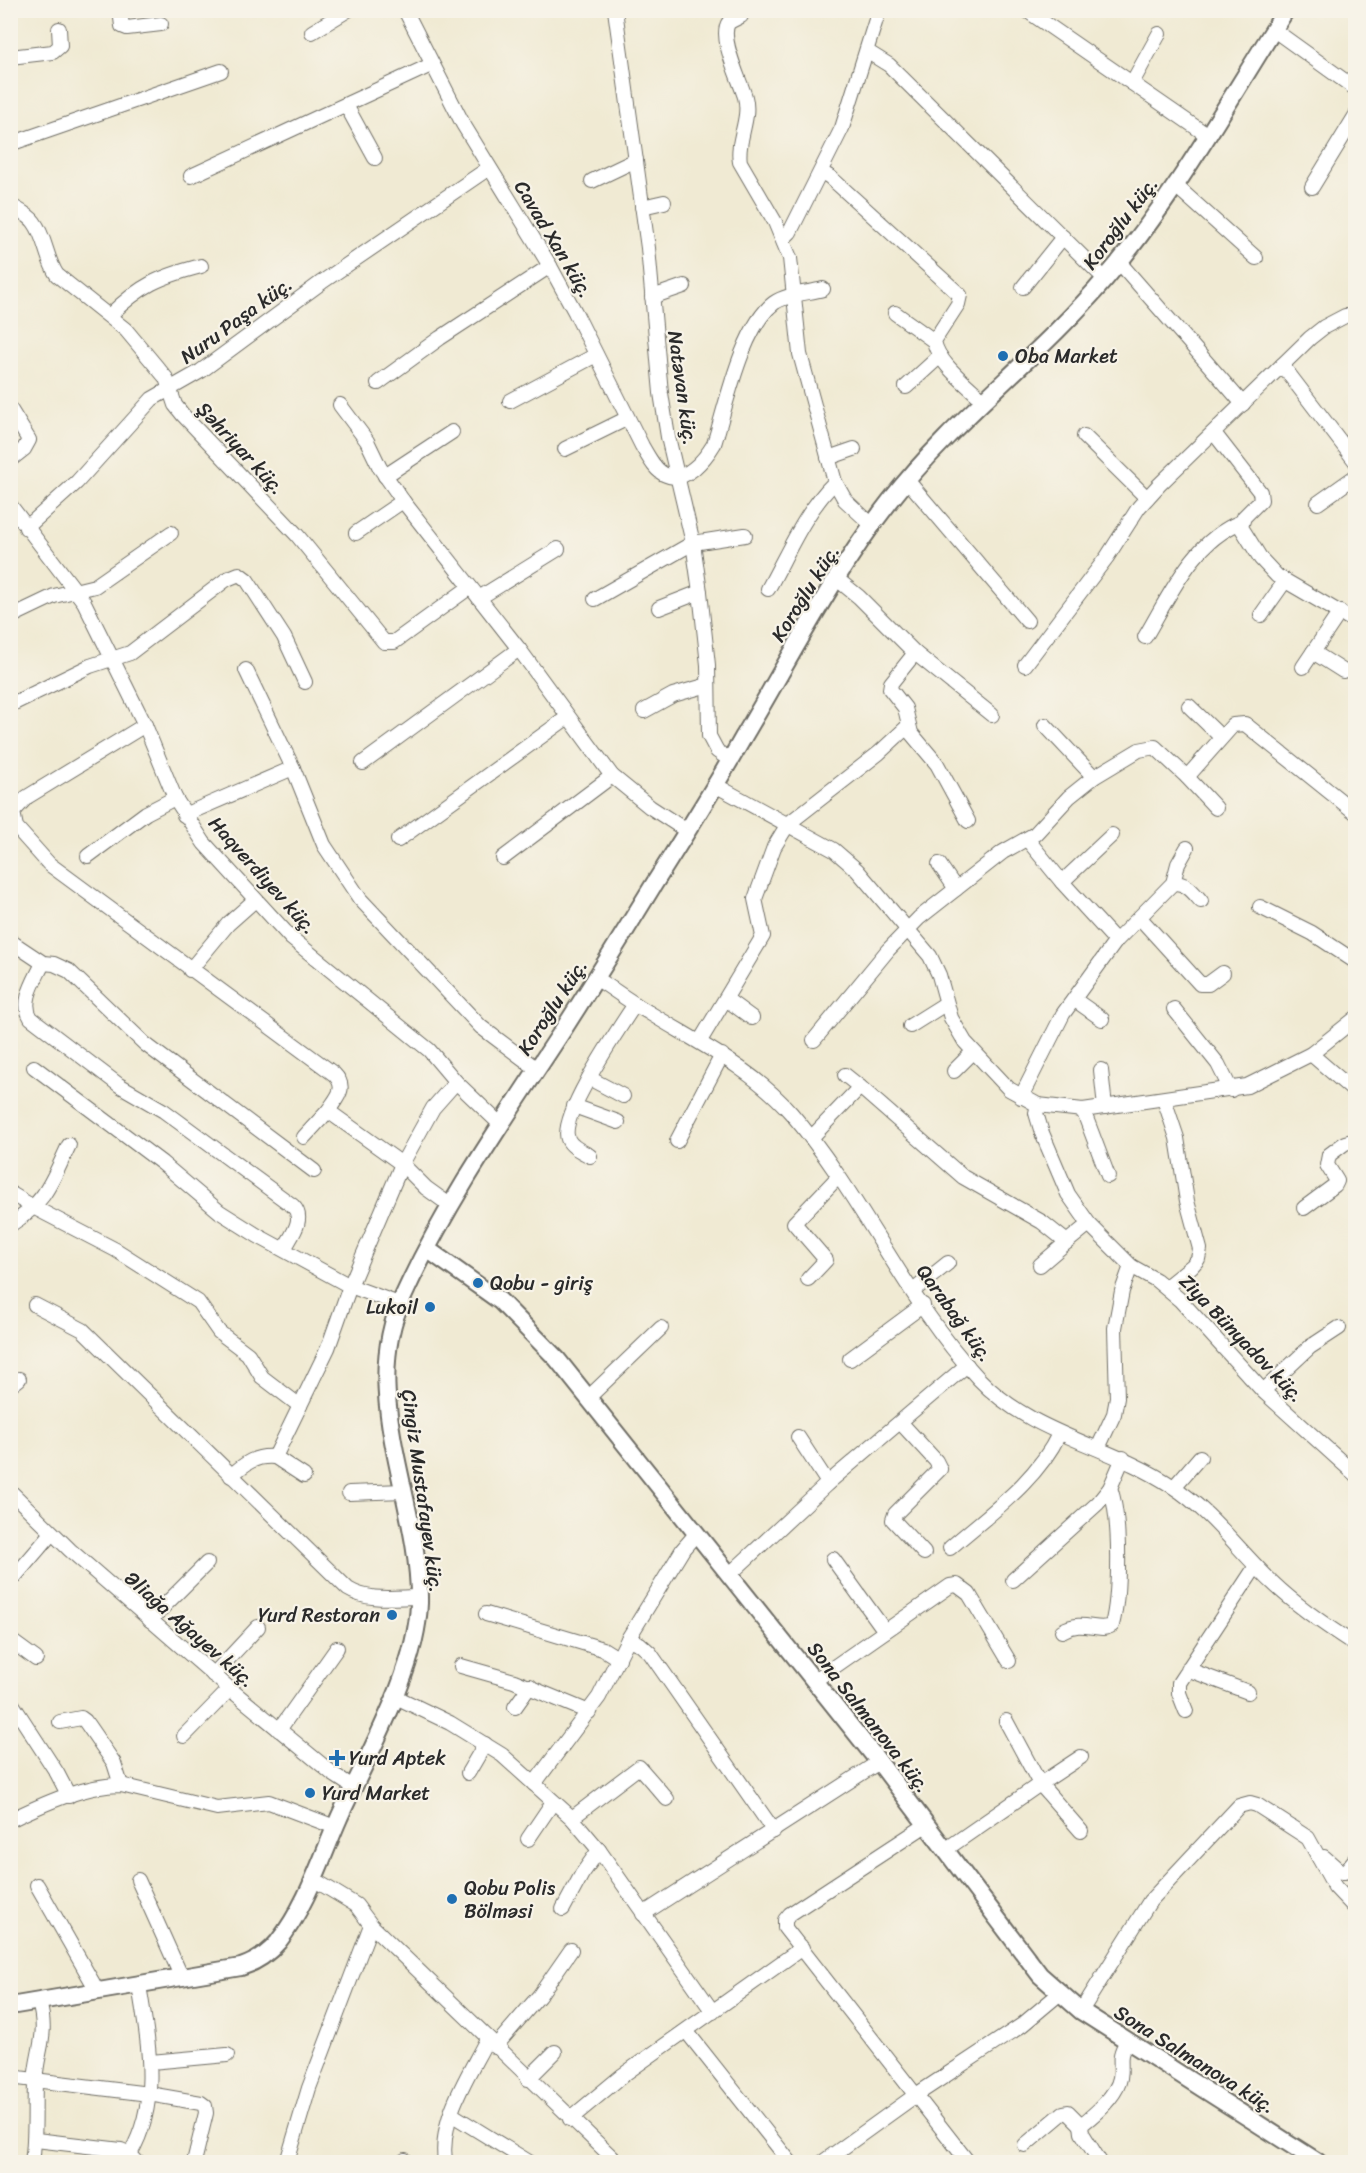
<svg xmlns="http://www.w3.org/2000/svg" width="1366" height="2173" viewBox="0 0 1366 2173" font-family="Sriracha,sans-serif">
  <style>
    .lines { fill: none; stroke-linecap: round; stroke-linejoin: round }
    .minor-casing { stroke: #706e66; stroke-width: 16 }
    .tertiary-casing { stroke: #706e66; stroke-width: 20 }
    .minor { stroke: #fff; stroke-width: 14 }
    .tertiary { stroke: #fff; stroke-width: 16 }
    .poi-dot { fill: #1f6fb2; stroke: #f7f3e8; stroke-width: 2 }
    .labels { text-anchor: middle; stroke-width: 4.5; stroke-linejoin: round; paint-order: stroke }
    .street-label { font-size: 20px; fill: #2b2b2b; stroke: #f7f3e8 }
    .poi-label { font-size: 20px; fill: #2b2b2b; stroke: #f7f3e8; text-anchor: start }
  </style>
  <rect width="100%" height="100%" fill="#f7f3e8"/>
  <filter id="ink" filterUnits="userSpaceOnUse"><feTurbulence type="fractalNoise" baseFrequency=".0167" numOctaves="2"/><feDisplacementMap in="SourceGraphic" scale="12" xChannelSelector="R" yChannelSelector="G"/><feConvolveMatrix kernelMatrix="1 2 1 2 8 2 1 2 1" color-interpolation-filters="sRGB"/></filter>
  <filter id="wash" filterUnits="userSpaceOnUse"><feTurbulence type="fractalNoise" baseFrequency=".008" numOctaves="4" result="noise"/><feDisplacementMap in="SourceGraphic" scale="24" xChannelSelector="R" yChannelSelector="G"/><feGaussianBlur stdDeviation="1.35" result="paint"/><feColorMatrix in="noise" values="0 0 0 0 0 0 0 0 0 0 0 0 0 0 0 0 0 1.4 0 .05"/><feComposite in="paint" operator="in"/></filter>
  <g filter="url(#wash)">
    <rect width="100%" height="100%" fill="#f0ead3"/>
  </g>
  <g filter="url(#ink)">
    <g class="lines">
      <defs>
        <g id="minor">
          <path d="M 120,10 L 122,26 L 127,28 L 161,24"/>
          <path d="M 405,10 L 463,124 L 550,266 L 575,312 L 642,446 C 648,456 655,471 666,475 C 685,484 705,459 714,444 C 726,406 742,327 774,303 C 786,294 809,293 823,289"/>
          <path d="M 615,10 L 648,248 L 661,393 L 668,437 L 693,543 L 700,592 L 708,665 L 709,736 L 717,751 L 730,760"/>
          <path d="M 738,10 L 741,16 L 729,22 C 718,36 740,80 745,97 C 751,119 736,140 740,162 L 775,222 L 790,258 L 800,354 L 835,482 L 845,500 L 872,525"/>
          <path d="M 1026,10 L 1207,135"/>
          <path d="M 1274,30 L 1356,89"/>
          <path d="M 312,32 L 348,10"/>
          <path d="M 868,52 L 889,65 L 1105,279"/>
          <path d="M 10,57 L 53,52 L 60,46 L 59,29"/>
          <path d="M 1132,83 L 1159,34"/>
          <path d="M 346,105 L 375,158"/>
          <path d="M 10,144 L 221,71"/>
          <path d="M 821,172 L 830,177 L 960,295 L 958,304 L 934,341 C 938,364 968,385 984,401"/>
          <path d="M 191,176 L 431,65"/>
          <path d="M 592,181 L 636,160"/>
          <path d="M 1176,186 L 1256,258"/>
          <path d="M 1312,187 L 1356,115"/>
          <path d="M 10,205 C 18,210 28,214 34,222 C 46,238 46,259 57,275 L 126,330 L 166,378 L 175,405 L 183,415 L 297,535 L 384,642 L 394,642 L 470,587"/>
          <path d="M 642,207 L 664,202"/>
          <path d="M 784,238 L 790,232 L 842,128 L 879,10"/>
          <path d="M 1119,262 L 1243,404"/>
          <path d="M 1023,287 L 1063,237"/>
          <path d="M 652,297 L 684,286"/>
          <path d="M 895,313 L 934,341"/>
          <path d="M 110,315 C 141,285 159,277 201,266"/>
          <path d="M 1282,365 L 1356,462"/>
          <path d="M 378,383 L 440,338 L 550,266"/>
          <path d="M 906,387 L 940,356"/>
          <path d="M 510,401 L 596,355"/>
          <path d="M 340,405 L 367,441 L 380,468 L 403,501 L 519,649 L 612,776 L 650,807 L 687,831"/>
          <path d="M 10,409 L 29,440 L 24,449 L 10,460"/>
          <path d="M 1214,433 L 1260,492 L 1261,500 L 1244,517 L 1241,527 L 1261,559 L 1277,576 L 1356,622"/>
          <path d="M 1084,436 L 1147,498"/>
          <path d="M 565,449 L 626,419"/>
          <path d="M 828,458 L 854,449"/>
          <path d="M 385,476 L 452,432"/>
          <path d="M 907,480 L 1027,621"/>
          <path d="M 1318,503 L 1356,476"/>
          <path d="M 10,505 L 84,602 L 145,725 L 175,798 L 204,843 L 291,938 L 429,1050 L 456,1082 L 500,1124"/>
          <path d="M 26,528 L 77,482 L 152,399 L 201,371 L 322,282 L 489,168"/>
          <path d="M 356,533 L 403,501"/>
          <path d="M 837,579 L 859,597 L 915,653 L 992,715"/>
          <path d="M 768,589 C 788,553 805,511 835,482"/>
          <path d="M 479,598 L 558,549"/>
          <path d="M 595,599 L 693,543 L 745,535"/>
          <path d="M 659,608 L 700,592"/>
          <path d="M 1261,615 L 1285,581"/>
          <path d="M 10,617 L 54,596 L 95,586 L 171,533"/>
          <path d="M 1145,637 C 1170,595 1193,541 1241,522"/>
          <path d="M 1313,652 L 1343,671"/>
          <path d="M 915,653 L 891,683 L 890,689 L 905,708 L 911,733 L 937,764 L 968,821"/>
          <path d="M 1025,665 L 1107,557 L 1139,507 L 1159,485 L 1310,338 L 1324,327 L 1345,316"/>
          <path d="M 1303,667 L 1340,612"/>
          <path d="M 246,670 L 293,768 L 324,845 L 360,899 L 481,1027 L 537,1069"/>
          <path d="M 10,705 L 90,666 L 130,653 L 227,579 L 239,574 L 247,580 L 284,637 L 305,682"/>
          <path d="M 1189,706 L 1221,737"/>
          <path d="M 644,711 L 673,695 L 708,685"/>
          <path d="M 145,725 L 27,797 L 13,812 L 16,827 L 49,864 L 334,1074 C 348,1088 337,1097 328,1111 L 402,1164 L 426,1188 L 451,1206"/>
          <path d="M 1045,725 L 1094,777"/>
          <path d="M 363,763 L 519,649"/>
          <path d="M 1187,777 L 1216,808"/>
          <path d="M 715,785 L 834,850 L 857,870 L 930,956 L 939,975 L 951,1018 L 965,1042 L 1009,1089 L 1038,1105 L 1083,1110 L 1247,1086 L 1311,1054 L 1356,1018"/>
          <path d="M 184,815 L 293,768"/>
          <path d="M 1027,839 L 1062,882 L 1116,941"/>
          <path d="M 398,840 L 568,717"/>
          <path d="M 88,856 L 146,813 L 175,798"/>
          <path d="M 503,858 L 612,776"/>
          <path d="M 939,864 L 956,889"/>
          <path d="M 1062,882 L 1112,835"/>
          <path d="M 1173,883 C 1186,882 1193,892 1201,901"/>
          <path d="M 1260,907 L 1312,933 L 1356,962"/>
          <path d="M 1140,918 L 1200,984 L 1208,984 L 1223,973"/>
          <path d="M 10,941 L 43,963 C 36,979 20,1001 31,1018 L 119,1085 L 164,1111 L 293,1206 C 306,1219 291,1236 284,1249"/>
          <path d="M 43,963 L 54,964 L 69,971 L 145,1044 L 314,1171"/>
          <path d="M 190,970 L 228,924 L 255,900"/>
          <path d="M 596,978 C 613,989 630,1002 648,1012 C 698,1043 752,1068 791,1113 C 862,1195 905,1300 979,1379 C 1032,1435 1110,1445 1172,1486 C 1212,1512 1239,1551 1273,1583 C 1298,1607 1326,1626 1356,1645"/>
          <path d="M 726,999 L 752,1018"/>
          <path d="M 1075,1000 L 1102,1019"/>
          <path d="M 1174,1009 L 1218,1064 L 1231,1090"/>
          <path d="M 910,1026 L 945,1004"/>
          <path d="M 814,1040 L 888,950 L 919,918 L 1003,852 L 1035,834 L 1069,797 L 1094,777 L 1139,750 L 1155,747 L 1187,777 L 1233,725 L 1245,724 L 1356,813"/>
          <path d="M 700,1041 L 763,936 L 755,899 L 774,847 L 788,824 L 879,753 L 908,726"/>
          <path d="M 1311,1054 L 1356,1093"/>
          <path d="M 34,1067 L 162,1163 L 220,1212 L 258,1236 L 350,1286 L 399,1304"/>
          <path d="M 1101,1070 L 1105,1107"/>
          <path d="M 954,1071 L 973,1052"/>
          <path d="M 845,1075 L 860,1087"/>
          <path d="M 589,1078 L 623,1096"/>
          <path d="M 1021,1097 L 1063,1014 L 1116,941 L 1173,883 L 1178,864 L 1187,848"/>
          <path d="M 1164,1099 L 1177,1138 L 1187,1201 L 1200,1249 L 1198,1259 L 1192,1266 L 1166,1287"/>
          <path d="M 1038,1105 L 1036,1113 L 1042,1133 L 1068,1194 L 1089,1224 L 1131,1266 L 1156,1280 L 1180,1300 L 1263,1391 L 1356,1475"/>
          <path d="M 574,1106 L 618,1122"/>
          <path d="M 1083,1110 L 1108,1176"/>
          <path d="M 304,1137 L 328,1111"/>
          <path d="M 811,1138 L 860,1087 L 963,1177 L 1042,1222 L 1067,1242 L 1089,1224"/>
          <path d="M 677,1141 L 722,1055"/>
          <path d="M 590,1156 C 583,1152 571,1147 568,1139 C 558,1117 621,1026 635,1004"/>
          <path d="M 10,1193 L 35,1208 L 116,1250 L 198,1302 L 219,1332 L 248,1354 L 262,1377 L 300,1406"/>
          <path d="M 1304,1208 L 1335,1185 L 1337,1181 L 1327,1165 L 1329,1155 L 1345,1143 L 1356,1140"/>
          <path d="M 10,1225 C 46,1202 51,1183 69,1145"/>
          <path d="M 1040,1265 L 1067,1242"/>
          <path d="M 808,1279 L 826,1260 L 794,1223 L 838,1177"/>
          <path d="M 913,1291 L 948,1263"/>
          <path d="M 35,1305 L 83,1330 L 348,1589 C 369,1602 395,1597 419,1597"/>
          <path d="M 850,1359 L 923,1305"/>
          <path d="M 10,1386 L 19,1379"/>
          <path d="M 1263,1391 L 1310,1347 L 1339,1328"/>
          <path d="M 589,1397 L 661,1328"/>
          <path d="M 901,1423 L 936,1461 L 940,1469 L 895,1514 L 893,1520 L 924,1553"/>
          <path d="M 798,1437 L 828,1483"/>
          <path d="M 1098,1448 L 1114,1414 L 1117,1398 L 1115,1328 L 1122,1291 L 1131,1266"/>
          <path d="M 275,1457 L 304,1476"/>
          <path d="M 231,1476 C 245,1463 256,1455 275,1457 L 328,1348 L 350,1286 L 402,1164 L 433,1108 L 456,1082"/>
          <path d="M 1174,1487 L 1200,1457"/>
          <path d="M 10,1491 L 70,1550 L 230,1689 L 333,1774 L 353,1787"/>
          <path d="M 349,1493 L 404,1491"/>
          <path d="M 950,1548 C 989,1514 1037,1481 1059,1434"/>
          <path d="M 833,1559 L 885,1631"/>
          <path d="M 729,1575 L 828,1483 L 967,1365"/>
          <path d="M 1013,1580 L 1098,1503 L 1110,1488 L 1123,1458"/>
          <path d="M 10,1582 L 52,1533"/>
          <path d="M 486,1614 L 603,1649 L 619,1659"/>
          <path d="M 150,1620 L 207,1563"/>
          <path d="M 1062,1631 C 1083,1618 1099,1634 1112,1625 C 1120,1595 1121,1518 1110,1488"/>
          <path d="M 628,1639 L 640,1644 L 650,1653 L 774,1831"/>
          <path d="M 10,1640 L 36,1659"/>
          <path d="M 461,1666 L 514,1681 L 589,1712"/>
          <path d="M 1187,1669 L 1248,1692"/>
          <path d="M 213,1675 L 258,1627"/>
          <path d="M 814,1681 L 950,1586 L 957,1585 L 969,1594 L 1009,1661"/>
          <path d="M 394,1696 L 450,1723 L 502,1755 L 572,1818 L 599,1850 L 713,2012"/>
          <path d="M 13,1705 L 57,1773 L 69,1796"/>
          <path d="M 515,1707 L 530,1686"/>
          <path d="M 1186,1711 L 1179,1693 L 1179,1683 L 1256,1566"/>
          <path d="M 60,1722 L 81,1718 L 85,1721 L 114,1763 L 121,1785"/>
          <path d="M 279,1730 L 337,1648"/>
          <path d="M 184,1736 L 230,1689"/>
          <path d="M 1081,1757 L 1040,1784 L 1081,1831"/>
          <path d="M 468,1773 L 485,1744"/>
          <path d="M 534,1784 L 599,1697 L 628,1639 L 683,1549 L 696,1534"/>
          <path d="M 572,1818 L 639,1767 L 667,1799"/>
          <path d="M 10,1820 C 43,1804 84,1785 121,1785 L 217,1808 L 269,1802 L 335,1827"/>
          <path d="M 926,1825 L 790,1914 L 785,1920 L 785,1928 L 968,2162"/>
          <path d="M 528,1839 L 553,1802"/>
          <path d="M 945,1850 L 1040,1784 L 1006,1721"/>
          <path d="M 1319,1858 L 1324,1857 L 1341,1872 L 1345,1872 L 1356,1858"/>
          <path d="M 313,1879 L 356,1905 L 371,1925 L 617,2162"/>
          <path d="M 138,1880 L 182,1978"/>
          <path d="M 37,1885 L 98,1992"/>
          <path d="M 563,1909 L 582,1874 L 599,1850"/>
          <path d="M 643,1914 L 879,1762"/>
          <path d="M 1081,2011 L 1150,1901 L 1239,1806 L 1250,1803 L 1257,1805 L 1308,1838 L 1335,1887 L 1356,1909"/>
          <path d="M 687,2032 L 790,2162"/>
          <path d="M 495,2047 L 539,1996 L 571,1950"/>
          <path d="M 151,2062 L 227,2055"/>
          <path d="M 10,2077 L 149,2094 L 201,2103 L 205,2106 L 206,2113 L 194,2162"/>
          <path d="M 528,2079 L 555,2052"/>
          <path d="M 451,2114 L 529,2162"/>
          <path d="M 570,2119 L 623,2075 L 802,1948"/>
          <path d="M 36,2140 L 121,2150 L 130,2154"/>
          <path d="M 1025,2145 L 1063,2113 L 1068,2112 L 1081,2125"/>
          <path d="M 32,2162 C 36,2136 34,2111 35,2084 C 36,2051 49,2037 39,2002"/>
          <path d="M 137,2162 L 130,2154 C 161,2101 148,2042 139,1985"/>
          <path d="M 287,2162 L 309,2088 L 371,1925"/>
          <path d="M 404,2162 L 405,2160"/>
          <path d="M 445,2162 C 439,2118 468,2077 487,2039"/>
          <path d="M 823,2162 L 916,2095 L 1022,2025 L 1059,1994"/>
          <path d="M 1100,2162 L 1082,2133 L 1081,2125 C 1094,2115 1117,2095 1120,2078 C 1123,2060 1116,2060 1127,2041"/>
        </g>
        <g id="tertiary">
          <path d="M 427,1249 L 500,1301 L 557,1359 L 879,1762 L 1040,1975 L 1081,2011 L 1318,2162"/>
          <path d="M 10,2006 L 241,1967 C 256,1962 268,1954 278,1942 C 307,1905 321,1859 339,1818 C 367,1756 417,1671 419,1603 C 421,1502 357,1395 403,1297 C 446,1202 506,1117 563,1030 C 594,982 624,933 654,884 C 685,835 716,786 744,736 C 791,657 833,574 890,501 C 954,419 1039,357 1106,278 C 1176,196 1228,101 1286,10"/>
        </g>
      </defs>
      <use href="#minor" class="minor-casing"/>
      <use href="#tertiary" class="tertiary-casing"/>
      <use href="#minor" class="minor"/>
      <use href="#tertiary" class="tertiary"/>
    </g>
  </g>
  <g class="poi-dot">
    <circle cx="1003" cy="356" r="6"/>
    <circle cx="478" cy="1283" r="6"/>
    <circle cx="430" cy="1307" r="6"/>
    <circle cx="392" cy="1615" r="6"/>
    <path d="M334 1749h6v6h6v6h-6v6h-6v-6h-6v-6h6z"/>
    <circle cx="310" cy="1793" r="6"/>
    <circle cx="452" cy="1899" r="6"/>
  </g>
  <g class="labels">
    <g class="street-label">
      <text transform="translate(1120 223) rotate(-53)" y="7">Koroğlu küç.</text>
      <text transform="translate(554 239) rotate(59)" y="7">Cavad Xan küç.</text>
      <text transform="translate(236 320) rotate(-36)" y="7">Nuru Paşa küç.</text>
      <text transform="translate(683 388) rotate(82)" y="7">Natəvan küç.</text>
      <text transform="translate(241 448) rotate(47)" y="7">Şəhriyar küç.</text>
      <text transform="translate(805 593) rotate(-58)" y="7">Koroğlu küç.</text>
      <text transform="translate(263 875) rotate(48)" y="7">Haqverdiyev küç.</text>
      <text transform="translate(552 1007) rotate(-57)" y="7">Koroğlu küç.</text>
      <text transform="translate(955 1313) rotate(54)" y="7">Qarabağ küç.</text>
      <text transform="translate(1242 1338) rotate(46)" y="7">Ziya Bünyadov küç.</text>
      <text transform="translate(423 1491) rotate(82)" y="7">Çingiz Mustafayev küç.</text>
      <text transform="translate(190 1629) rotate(41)" y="7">Əliağa Ağayev küç.</text>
      <text transform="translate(869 1717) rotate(52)" y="7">Sona Salmanova küç.</text>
      <text transform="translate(1195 2059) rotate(32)" y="7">Sona Salmanova küç.</text>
    </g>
    <g class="poi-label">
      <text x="1015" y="363">Oba Market</text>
      <text x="490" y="1290">Qobu - giriş</text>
      <text x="418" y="1314" text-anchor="end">Lukoil</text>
      <text x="380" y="1622" text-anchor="end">Yurd Restoran</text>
      <text x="349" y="1765">Yurd Aptek</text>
      <text x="322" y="1800">Yurd Market</text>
      <text x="464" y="1895">Qobu Polis<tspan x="464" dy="23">Bölməsi</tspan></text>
    </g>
  </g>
  <rect width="1366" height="2173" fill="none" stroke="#f7f3e8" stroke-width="36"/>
</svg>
